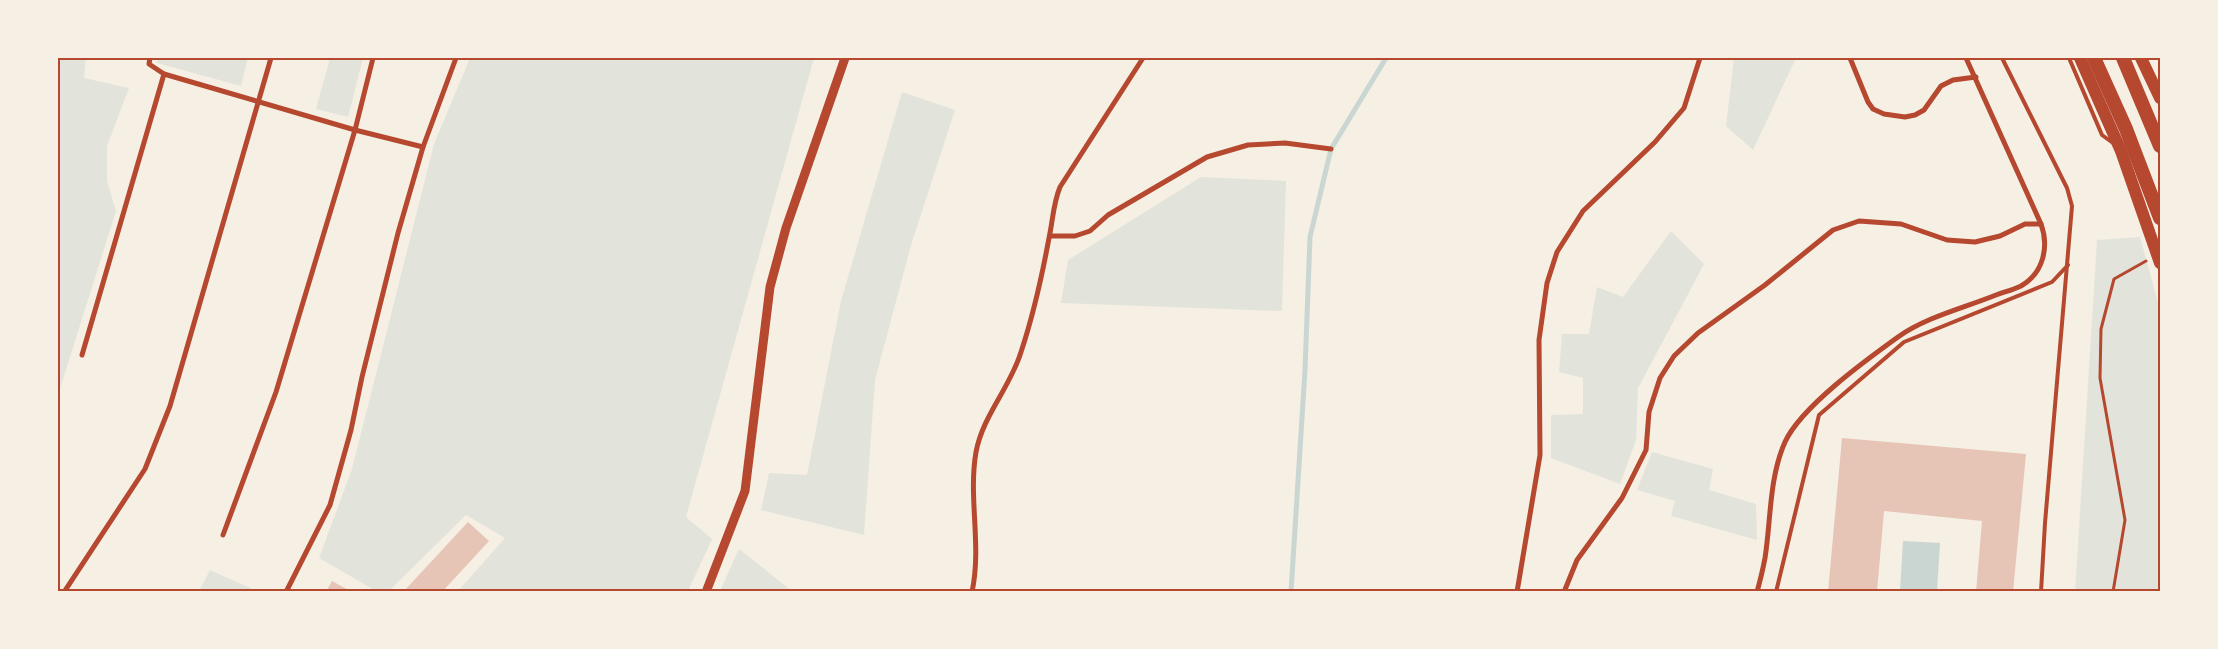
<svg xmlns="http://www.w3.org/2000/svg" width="2218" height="649" viewBox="0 0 2218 649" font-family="'PT Sans',sans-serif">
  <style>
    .green { fill: #e2e4dc }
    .water { fill: #c9d6d2 }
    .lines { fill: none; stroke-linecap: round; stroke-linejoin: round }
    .stream { stroke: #c9d6d2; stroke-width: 5 }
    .building { fill: #e6c5b7 }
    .path { stroke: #b5482f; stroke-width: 3 }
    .service { stroke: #b5482f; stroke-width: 4 }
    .minor { stroke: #b5482f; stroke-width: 5 }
    .tertiary { stroke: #b5482f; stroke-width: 9 }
    .primary { stroke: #b5482f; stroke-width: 12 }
    .trunk { stroke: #b5482f; stroke-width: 14 }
    .neatline { fill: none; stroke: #b5482f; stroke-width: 2 }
  </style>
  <rect width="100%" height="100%" fill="#f6efe4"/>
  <g class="green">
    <path d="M 58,58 L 86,58 L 84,78 L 129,88 L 107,146 L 107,181 L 116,211 L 58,395 Z"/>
    <path d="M 158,58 L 248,58 L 241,86 L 157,63 Z"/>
    <path d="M 330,58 L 363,58 L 348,117 L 316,109 Z"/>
    <path d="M 470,58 L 814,58 L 686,517 L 712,539 L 688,591 L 458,591 L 505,538 L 466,515 L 389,591 L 376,591 L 319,558 L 352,469 L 434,144 Z"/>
    <path d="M 1734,58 L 1796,58 L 1753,150 L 1726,126 Z"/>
    <path d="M 902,92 L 955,110 L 911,245 L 875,380 L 864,535 L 761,510 L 769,473 L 807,475 L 841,301 Z"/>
    <path d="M 1201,177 L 1286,181 L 1282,311 L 1061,303 L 1068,260 Z"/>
    <path d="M 1671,231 L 1704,264 L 1638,388 L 1636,440 L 1620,484 L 1551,458 L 1551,415 L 1583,414 L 1583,378 L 1559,372 L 1562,334 L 1589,334 L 1597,287 L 1623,297 Z"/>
    <path d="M 2140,237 L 2160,310 L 2160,591 L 2075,592 L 2097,240 Z"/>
    <path d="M 1652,452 L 1713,469 L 1709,490 L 1756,504 L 1757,540 L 1671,516 L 1675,501 L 1637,490 Z"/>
    <path d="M 739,549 L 792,591 L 720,591 Z"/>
    <path d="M 210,570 L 257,591 L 199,591 Z"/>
  </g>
  <path class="water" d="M 1903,541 L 1940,543 L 1937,591 L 1900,591 Z"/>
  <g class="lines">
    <path class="stream" d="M 1291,592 L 1305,370 L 1310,237 L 1331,149 L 1386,58"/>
  </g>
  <g class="building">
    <path d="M 1842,438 L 2026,454 L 2013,592 L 1976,592 L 1982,521 L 1884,511 L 1877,592 L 1828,592 Z"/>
    <path d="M 468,522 L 489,541 L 442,592 L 407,592 L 405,590 Z"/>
    <path d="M 332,581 L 352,592 L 326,592 Z"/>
  </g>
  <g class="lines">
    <path class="path" d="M 2113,592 L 2125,520 L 2100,378 L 2101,329 L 2114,279 L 2146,261"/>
    <g class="service">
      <path d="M 2002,58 L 2067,188 L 2072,206 L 2045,523 L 2041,592"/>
      <path d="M 2069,58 L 2102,135 L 2113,143"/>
      <path d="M 1776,592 L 1819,415 L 1904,342 L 2052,282 L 2068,265"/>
    </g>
    <g class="minor">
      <path d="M 150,58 L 149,64 L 164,74 L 355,130 L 423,147"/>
      <path d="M 1850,58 L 1868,102 L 1873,109 L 1884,114 L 1905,117 L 1915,115 L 1924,110 L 1941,86 L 1953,80 L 1976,77"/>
      <path d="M 1050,236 L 1075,236 L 1090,231 L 1108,215 L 1207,157 L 1248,145 L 1285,143 L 1331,149"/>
      <path d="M 82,355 L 164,74"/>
      <path d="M 223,535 L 276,392 L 355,130 L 373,58"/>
      <path d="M 64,592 L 145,469 L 170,406 L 271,58"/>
      <path d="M 286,592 L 330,505 L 351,430 L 362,377 L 398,233 L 423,147 L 456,58"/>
      <path d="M 972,592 C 982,545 968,498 976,452 C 983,415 1010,388 1021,352 C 1033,316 1042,276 1049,238 C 1053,220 1053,204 1060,187 L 1143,58"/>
      <path d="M 1517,592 L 1540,455 L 1539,340 L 1547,283 L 1557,252 L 1583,211 L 1655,142 L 1684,108 L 1700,58"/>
      <path d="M 1564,592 L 1577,560 L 1622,498 L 1646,450 L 1649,412 L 1660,378 L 1674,356 L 1698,333 L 1765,285 L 1833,230 L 1859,221 L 1901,224 L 1947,240 L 1975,242 L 2000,236 L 2025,224 L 2041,224"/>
      <path d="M 1757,592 C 1760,581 1763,569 1765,558 C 1771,520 1769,478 1785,442 C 1801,407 1866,360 1898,337 C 1926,317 1964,308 1996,295 C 2004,292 2013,290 2021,286 C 2044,273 2049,246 2041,224 L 1966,58"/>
    </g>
    <path class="tertiary" d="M 706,592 L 745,491 L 770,287 L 786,228 L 845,58"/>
    <g class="primary">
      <path d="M 2080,58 L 2121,151 L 2160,263"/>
      <path d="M 2141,58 L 2160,98"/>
    </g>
    <g class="trunk">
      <path d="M 2094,58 L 2126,129 L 2160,218"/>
      <path d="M 2123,58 L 2160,146"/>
    </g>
  </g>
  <rect width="2218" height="649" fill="none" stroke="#f6efe4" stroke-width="118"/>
  <rect x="59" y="59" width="2100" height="531" class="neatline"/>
</svg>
